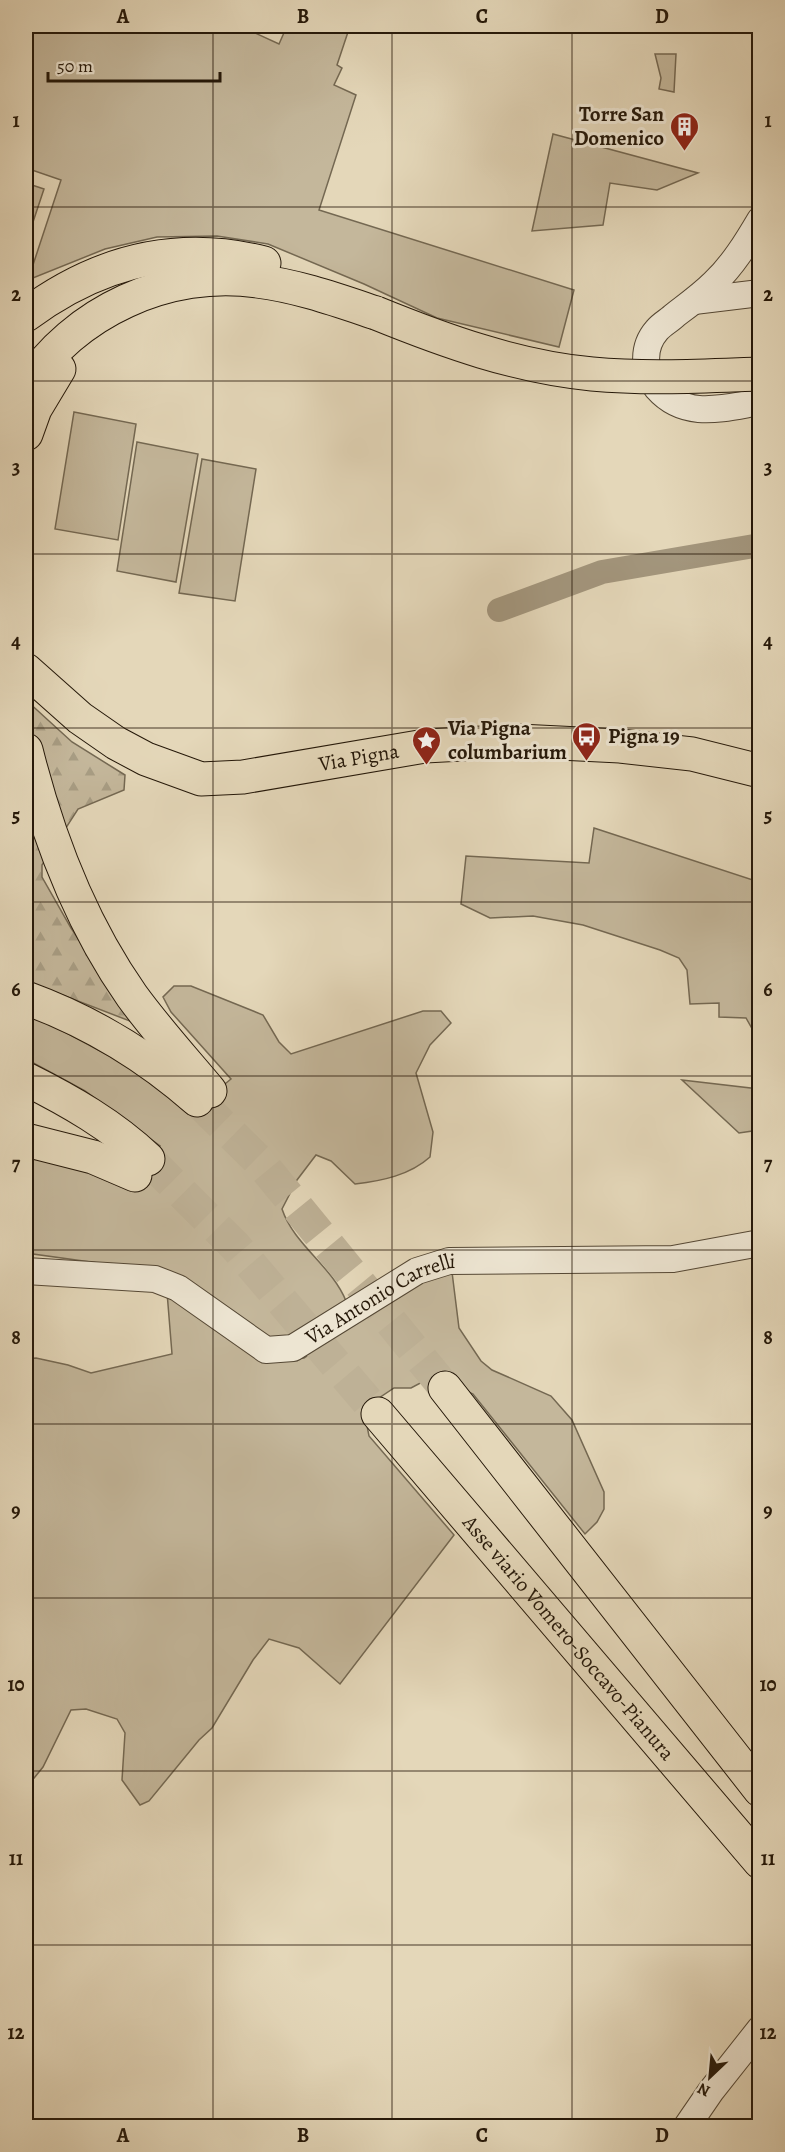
<svg xmlns="http://www.w3.org/2000/svg" width="785" height="2152" viewBox="0 0 785 2152" font-family="Alegreya,serif">
  <style>
    .green { fill: #c4b79b; stroke: #746852; stroke-width: 1.5 }
    .forest { fill: url(#forest-firs); stroke: #746852; stroke-width: 1.5 }
    .lines { fill: none; stroke-linecap: round; stroke-linejoin: round }
    .canal { stroke: #a3967d; stroke-width: 24 }
    .highway-tunnel { stroke: #beb196; stroke-width: 33; stroke-dasharray: 33 16; stroke-linecap: butt }
    .minor-casing { stroke: #554835; stroke-width: 28 }
    .major-casing { stroke: #251809; stroke-width: 35 }
    .highway-casing { stroke: #251809; stroke-width: 35 }
    .minor { stroke: #ede5d2; stroke-width: 26 }
    .major { stroke: #e4d7b9; stroke-width: 33 }
    .highway { stroke: #e4d7b9; stroke-width: 33 }
    .highway-bridge-casing { stroke: #251809; stroke-width: 35; stroke-linecap: butt }
    .highway-bridge { stroke: #e4d7b9; stroke-width: 33 }
    .grid { fill: none; stroke: #251809; stroke-width: 1.5; stroke-opacity: 0.55 }
    .labels { text-anchor: middle; stroke-width: 6; stroke-linejoin: round; paint-order: stroke }
    .poi-label { font-size: 21px; font-weight: bold; fill: #251809; stroke: #ede5d2; text-anchor: start }
    .street-label { font-size: 21px; fill: #251809; stroke: #ede5d2 }
    .neatline { fill: none; stroke: #251809; stroke-width: 2 }
    .grid-label { font-size: 20px; text-anchor: middle; font-weight: bold; fill: #251809 }
  </style>
  <defs>
    <pattern id="forest-firs" width="22" height="20" patternUnits="userSpaceOnUse" patternTransform="scale(1.5)"><rect width="22" height="20" fill="#c4b79b"/><path d="M5 1l3.5 6h-7zM16 11l3.5 6h-7z" fill="#a89d84"/></pattern>
  </defs>
  <rect width="100%" height="100%" fill="#e4d7b9"/>
  <filter id="stains"><feTurbulence type="fractalNoise" baseFrequency=".00333" numOctaves="4"/><feColorMatrix values="0 0 0 0 .2 0 0 0 0 .09 0 0 0 0 .02 0 0 0 .5 -.17"/></filter>
  <radialGradient id="worn" r=".72"><stop offset=".6" stop-color="#630" stop-opacity="0"/><stop offset="1" stop-color="#630" stop-opacity=".3"/></radialGradient>
  <g class="green">
    <path d="M 26,26 L 240,26 L 279,44 L 287,26 L 350,26 L 337,65 L 342,68 L 334,85 L 356,95 L 319,210 L 574,290 L 559,347 L 437,318 L 364,284 L 268,244 L 217,236 L 157,237 L 105,249 L 28,280 L 61,180 L 26,168 Z"/>
    <path d="M 655,54 L 676,54 L 674,92 L 659,89 L 661,78 Z"/>
    <path d="M 553,134 L 698,173 L 657,190 L 610,183 L 603,225 L 532,231 Z"/>
    <path d="M 26,183 L 44,189 L 26,243 Z"/>
    <path d="M 74,412 L 136,424 L 118,540 L 55,529 Z"/>
    <path d="M 137,442 L 198,454 L 176,582 L 117,571 Z"/>
    <path d="M 202,459 L 256,469 L 235,601 L 179,593 Z"/>
    <path d="M 594,828 L 759,882 L 759,1041 L 746,1018 L 719,1017 L 719,1003 L 690,1004 L 687,970 L 679,958 L 660,950 L 583,925 L 533,916 L 490,918 L 461,904 L 466,856 L 589,863 Z"/>
    <path d="M 174,986 L 191,986 L 263,1015 L 279,1042 L 291,1054 L 423,1011 L 441,1011 L 451,1023 L 430,1045 L 416,1073 L 433,1132 L 430,1157 C 410,1175 382,1181 355,1184 L 331,1161 L 316,1155 L 297,1180 L 282,1209 C 294,1245 332,1266 346,1301 C 319,1320 302,1335 269,1340 L 148,1270 L 26,1253 L 26,1155 L 133,1181 L 160,1146 L 85,1091 L 26,1059 L 26,1015 L 50,1024 L 145,1075 L 188,1114 L 231,1079 L 171,1012 L 163,997 Z"/>
    <path d="M 682,1080 L 759,1089 L 759,1130 L 739,1133 Z"/>
    <path d="M 452,1272 L 459,1328 L 481,1361 L 492,1370 L 551,1396 L 572,1420 L 604,1492 L 604,1509 L 597,1522 L 585,1534 L 473,1394 L 443,1379 L 426,1380 L 411,1388 L 394,1388 L 379,1398 L 366,1421 L 369,1436 L 454,1535 L 340,1684 L 299,1648 L 269,1639 L 253,1660 L 212,1728 L 199,1740 L 149,1801 L 140,1805 L 122,1780 L 125,1733 L 117,1719 L 86,1709 L 71,1710 L 43,1767 L 26,1788 L 26,1359 L 36,1358 L 68,1365 L 91,1373 L 172,1354 L 167,1292 L 271,1361 L 304,1358 L 412,1284 Z"/>
  </g>
  <path class="forest" d="M 26,700 L 72,742 L 125,775 L 124,790 L 78,809 L 42,865 L 42,877 L 71,928 L 135,1023 L 26,981 Z"/>
  <g class="lines">
    <path class="canal" d="M 499,610 L 602,572 L 760,545"/>
    <g class="highway-tunnel">
      <path d="M 198,1101 L 261,1163 L 445,1388"/>
      <path d="M 148,1159 L 235,1246 L 378,1414"/>
    </g>
    <defs>
      <g id="minor">
        <path d="M 760,220 C 747,242 733,265 714,283 C 702,295 688,305 675,315 C 670,320 662,324 657,330 C 642,347 643,371 657,388 C 685,420 723,408 760,402"/>
        <path d="M 694,301 L 760,293"/>
        <path id="s1" d="M 26,1271 L 155,1279 L 178,1288 L 266,1350 L 293,1348 L 417,1271 L 449,1261 L 673,1259 L 760,1243"/>
        <path d="M 687,2126 L 711,2091 L 760,2029"/>
      </g>
      <g id="major">
        <path id="s2" d="M 26,670 L 80,718 L 116,743 L 146,759 L 201,779 L 243,777 L 425,746 L 519,741 L 620,746 L 692,754 L 760,771"/>
      </g>
      <g id="highway">
        <path d="M 26,315 C 97,262 176,241 264,263"/>
        <path d="M 26,387 C 73,312 169,268 257,281 C 298,286 337,300 376,313"/>
        <path d="M 26,434 L 35,409 L 59,369"/>
        <path d="M 26,750 C 48,838 80,922 132,996 C 156,1029 184,1060 210,1091"/>
        <path d="M 26,998 C 89,1021 146,1055 197,1100"/>
        <path d="M 26,1079 C 70,1101 112,1125 148,1159"/>
        <path d="M 26,1140 L 93,1157 L 135,1175"/>
        <path d="M 445,1388 L 760,1790"/>
        <path id="s3" d="M 378,1414 L 760,1862"/>
      </g>
    </defs>
    <use href="#minor" class="minor-casing"/>
    <use href="#major" class="major-casing"/>
    <use href="#highway" class="highway-casing"/>
    <use href="#minor" class="minor"/>
    <use href="#major" class="major"/>
    <use href="#highway" class="highway"/>
    <defs>
      <path id="highway-bridge" d="M 376,313 C 445,341 517,367 592,374 C 647,379 702,376 757,374"/>
    </defs>
    <use href="#highway-bridge" class="highway-bridge-casing"/>
    <use href="#highway-bridge" class="highway-bridge"/>
  </g>
  <path class="grid" d="M 213,26 L 213,2126M 392,26 L 392,2126M 572,26 L 572,2126M 26,207 L 760,207M 26,381 L 760,381M 26,554 L 760,554M 26,728 L 760,728M 26,902 L 760,902M 26,1076 L 760,1076M 26,1250 L 760,1250M 26,1424 L 760,1424M 26,1598 L 760,1598M 26,1771 L 760,1771M 26,1945 L 760,1945"/>
  <defs>
    <symbol id="building-pin" viewBox="-11 -11 22 30"><path d="M0 17L-7.5 6A9.5 9.5 0 1 1 7.5 6Z" fill="#8f2418" stroke="#ede5d2"/><path d="M-4-6H4V6H1V3H-1V6H-4ZM-2.5-4.3h1.7v1.8h-1.7ZM.8-4.3h1.7v1.8H.8ZM-2.5-1h1.7V.8h-1.7ZM.8-1h1.7V.8H.8Z" fill="#fff"/></symbol>
    <symbol id="bus-pin" viewBox="-11 -11 22 30"><path d="M0 17L-7.5 6A9.5 9.5 0 1 1 7.5 6Z" fill="#8f2418" stroke="#ede5d2"/><path d="M-5-6H5V4H4V6H2V4H-2V6H-4V4H-5ZM-3.5-4V0h7V-4ZM-3.5 1.2v1.5H-2V1.2ZM2 1.2v1.5H3.5V1.2Z" fill="#fff"/></symbol>
    <symbol id="sight-pin" viewBox="-11 -11 22 30"><path d="M0 17L-7.5 6A9.5 9.5 0 1 1 7.5 6Z" fill="#8f2418" stroke="#ede5d2"/><path d="M0-6L1.8-2.2L6-1.7L2.9 1.2L3.7 5.4L0 3.3L-3.7 5.4L-2.9 1.2L-6-1.7L-1.8-2.2Z" fill="#fff"/></symbol>
  </defs>
  <g fill-rule="evenodd">
    <use href="#building-pin" x="668" y="110" width="33" height="45"/>
    <use href="#bus-pin" x="570" y="720" width="33" height="45"/>
    <use href="#sight-pin" x="410" y="724" width="33" height="45"/>
  </g>
  <g class="labels">
    <g class="poi-label">
      <text x="664" y="121" text-anchor="end">Torre San<tspan x="664" dy="24">Domenico</tspan></text>
      <text x="448" y="735">Via Pigna<tspan x="448" dy="24">columbarium</tspan></text>
      <text x="608" y="743">Pigna 19</text>
    </g>
    <g class="street-label">
      <text dy="7" stroke="none"><textPath href="#s2" startOffset="368">Via Pigna</textPath></text>
      <text dy="7" stroke="none"><textPath href="#s1" startOffset="390">Via Antonio Carrelli</textPath></text>
      <text dy="7" stroke="none"><textPath href="#s3" startOffset="294">Asse viario Vomero-Soccavo-Pianura</textPath></text>
    </g>
  </g>
  <rect width="785" height="2152" fill="none" stroke="#e4d7b9" stroke-width="66"/>
  <g transform="translate(710 2077) rotate(206)" stroke="#ede5d2" stroke-width="4.5" paint-order="stroke">
  <path d="M0-4.5L10 22L0 15L-10 22Z" fill="#251809"/>
  <text y="-9" font-size="16" font-weight="bold" text-anchor="middle" fill="#251809">N</text>
  </g>
  <path d="M48 72v9h172v-9" fill="none" stroke="#251809" stroke-width="3"/>
  <text x="57" y="72" font-size="18" fill="#251809" stroke="#ede5d2" stroke-width="4.5" paint-order="stroke">50 m</text>
  <rect x="33" y="33" width="719" height="2086" class="neatline"/>
  <g class="grid-label">
    <text x="123" y="23">A</text>
    <text x="303" y="23">B</text>
    <text x="482" y="23">C</text>
    <text x="662" y="23">D</text>
    <text x="16" y="127">1</text>
    <text x="768" y="127">1</text>
    <text x="16" y="301">2</text>
    <text x="768" y="301">2</text>
    <text x="16" y="474">3</text>
    <text x="768" y="474">3</text>
    <text x="16" y="648">4</text>
    <text x="768" y="648">4</text>
    <text x="16" y="822">5</text>
    <text x="768" y="822">5</text>
    <text x="16" y="996">6</text>
    <text x="768" y="996">6</text>
    <text x="16" y="1170">7</text>
    <text x="768" y="1170">7</text>
    <text x="16" y="1344">8</text>
    <text x="768" y="1344">8</text>
    <text x="16" y="1517">9</text>
    <text x="768" y="1517">9</text>
    <text x="16" y="1691">10</text>
    <text x="768" y="1691">10</text>
    <text x="16" y="1865">11</text>
    <text x="768" y="1865">11</text>
    <text x="16" y="2039">12</text>
    <text x="768" y="2039">12</text>
    <text x="123" y="2142">A</text>
    <text x="303" y="2142">B</text>
    <text x="482" y="2142">C</text>
    <text x="662" y="2142">D</text>
  </g>
  <rect width="100%" height="100%" filter="url(#stains)"/>
  <rect width="100%" height="100%" fill="url(#worn)"/>
</svg>
